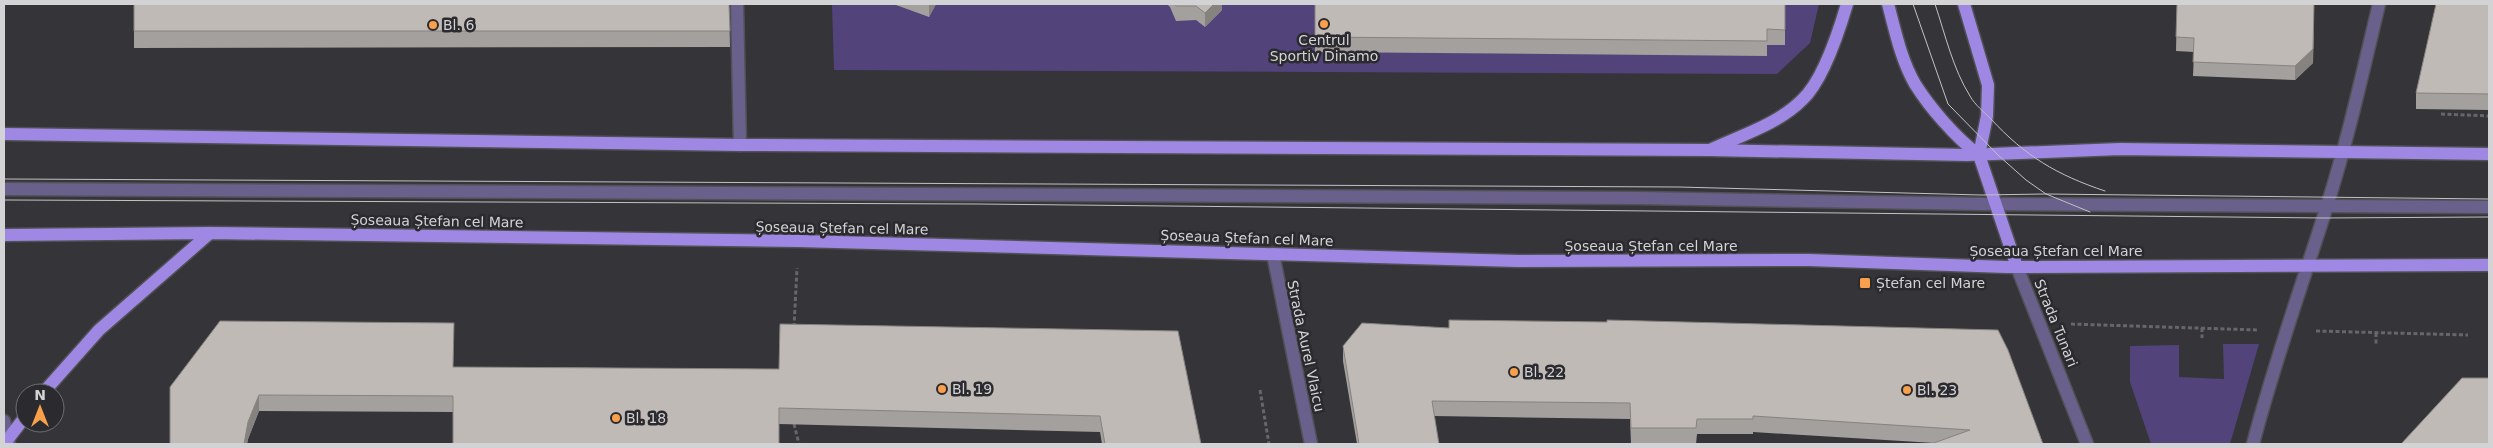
<svg xmlns="http://www.w3.org/2000/svg" width="2493" height="448" viewBox="0 0 2493 448" font-family="'DejaVu Sans',sans-serif">
  <style>
    .green { fill: #52437b }
    .lines { fill: none; stroke-linecap: round; stroke-linejoin: round }
    .minor-casing { stroke: #515054; stroke-width: 15 }
    .major-casing { stroke: #515054; stroke-width: 15 }
    .path { stroke: #67666a; stroke-width: 3; stroke-dasharray: 4 2.5; stroke-linecap: butt }
    .minor { stroke: #6a608c; stroke-width: 12 }
    .major { stroke: #9e88e3; stroke-width: 12 }
    .tram { stroke: #c2c1c4; stroke-width: 1 }
    .wall { fill: #a4a09d }
    .shaded-wall { fill: #86827f }
    .building { fill: #bfbab6; stroke: #86827f }
    .poi-dot { fill: #f9a04d; stroke: #2b2a2e; stroke-width: 2 }
    .labels { text-anchor: middle; stroke-width: 5; stroke-linejoin: round; paint-order: stroke }
    .poi-label { font-size: 14px; fill: #d3d2d5; stroke: #2b2a2e; text-anchor: start }
    .street-label { font-size: 14px; fill: #d3d2d5; stroke: #2b2a2e }
  </style>
  <rect width="100%" height="100%" fill="#353438"/>
  <g class="green">
    <path d="M 832,4 L 1819,4 L 1810,43 L 1777,74 L 834,70 Z"/>
    <path d="M 2223,344 L 2259,344 L 2230,444 L 2151,444 L 2130,382 L 2130,346 L 2179,345 L 2179,377 L 2224,379 Z"/>
  </g>
  <g class="lines">
    <defs>
      <g id="minor">
        <path d="M 737,4 L 740,145"/>
        <path d="M 4,189 L 1637,198 L 1984,204 L 2489,207"/>
        <path d="M 1273,254 L 1311,444"/>
        <path d="M 2017,267 L 2087,444"/>
        <path d="M 4,421 L 9,444"/>
        <path d="M 2253,444 C 2274,363 2302,285 2327,206 C 2348,139 2363,71 2379,4"/>
      </g>
      <g id="major">
        <path d="M 1888,4 C 1895,30 1901,60 1915,84 C 1930,108 1956,138 1979,155"/>
        <path d="M 1964,4 L 1988,85 L 1987,116 L 1979,155"/>
        <path d="M 4,134 L 740,145 L 1709,150 L 1967,155 L 2120,149 L 2489,154"/>
        <path d="M 1712,149 C 1742,135 1778,124 1802,100 C 1823,81 1839,31 1847,4"/>
        <path d="M 1979,155 L 2017,267"/>
        <path d="M 4,235 L 210,233 L 799,241 L 1518,261 L 1809,260 L 2006,267 L 2489,265"/>
        <path d="M 43,393 L 99,330 L 210,233"/>
        <path d="M 8,439 L 25,417"/>
      </g>
    </defs>
    <use href="#minor" class="minor-casing"/>
    <use href="#major" class="major-casing"/>
    <g class="path">
      <path d="M 2441,114 L 2489,116"/>
      <path d="M 2071,324 L 2257,330"/>
      <path d="M 794,327 L 797,268"/>
      <path d="M 2202,328 L 2202,338"/>
      <path d="M 2316,331 L 2468,335"/>
      <path d="M 2376,333 L 2376,346"/>
      <path d="M 1260,390 L 1269,444"/>
      <path d="M 794,424 L 799,444"/>
    </g>
    <use href="#minor" class="minor"/>
    <use href="#major" class="major"/>
    <g class="tram">
      <path d="M 1913,4 L 1948,104 L 1998,155 L 2026,180 L 2046,194 L 2090,212"/>
      <path d="M 1935,4 C 1945,34 1953,69 1970,96 C 1975,105 1984,112 1991,119 C 2025,156 2057,175 2105,191"/>
      <path d="M 4,179 L 1679,187 L 1981,195 L 2046,194 L 2489,199"/>
      <path d="M 4,200 L 977,204 L 2323,218 L 2489,217"/>
    </g>
  </g>
  <g class="wall">
    <path d="M 134,4 L 729,4 L 730,47 L 134,48 Z"/>
    <path d="M 896,4 L 936,4 L 929,17 L 896,5 Z"/>
    <path d="M 1167,4 L 1222,4 L 1222,10 L 1205,27 L 1196,20 L 1176,21 L 1170,7 Z"/>
    <path d="M 1315,4 L 1785,4 L 1785,45 L 1767,45 L 1767,56 L 1315,52 Z"/>
    <path d="M 2177,4 L 2314,4 L 2313,63 L 2295,80 L 2193,76 L 2194,52 L 2176,51 Z"/>
    <path d="M 2489,4 L 2489,110 L 2416,109 L 2416,93 Z"/>
    <path d="M 220,321 L 454,367 L 779,369 L 780,324 L 1201,444 L 1102,444 L 1100,432 L 779,424 L 453,412 L 259,411 L 248,439 L 247,444 L 170,444 Z"/>
    <path d="M 1449,328 L 2043,444 L 1935,443 L 1753,432 L 1753,434 L 1697,434 L 1696,444 L 1631,444 L 1630,419 L 1434,416 L 1439,444 L 1357,444 L 1343,361 L 1343,346 Z"/>
  </g>
  <g class="shaded-wall">
    <path d="M 929,4 L 936,4 L 929,17 Z"/>
    <path d="M 1214,4 L 1222,4 L 1222,10 L 1205,27 L 1205,13 Z"/>
    <path d="M 2314,4 L 2313,63 L 2295,80 L 2295,66 Z"/>
    <path d="M 259,395 L 259,411 L 248,439 L 247,444 L 244,444 L 248,422 Z"/>
  </g>
  <g class="building">
    <path d="M 134,4 L 729,4 L 730,31 L 134,31 Z"/>
    <path d="M 1175,4 L 1214,4 L 1205,13 L 1196,6 L 1176,6 Z"/>
    <path d="M 1315,4 L 1785,4 L 1785,30 L 1767,29 L 1767,41 L 1315,37 Z"/>
    <path d="M 2177,4 L 2314,4 L 2313,49 L 2295,66 L 2193,62 L 2194,38 L 2176,37 Z"/>
    <path d="M 2436,4 L 2489,4 L 2489,94 L 2416,93 Z"/>
    <path d="M 1449,320 L 1607,322 L 1607,320 L 1998,330 L 2008,350 L 2043,444 L 1931,444 L 1970,430 L 1753,416 L 1753,419 L 1697,419 L 1696,428 L 1631,428 L 1630,403 L 1432,401 L 1439,444 L 1359,444 L 1343,346 L 1362,323 L 1449,328 Z"/>
    <path d="M 220,321 L 454,323 L 453,367 L 779,369 L 780,324 L 1178,331 L 1201,444 L 1105,444 L 1100,416 L 779,408 L 779,444 L 453,444 L 453,396 L 259,395 L 248,422 L 244,444 L 170,444 L 170,387 Z"/>
    <path d="M 2462,378 L 2489,378 L 2489,444 L 2401,444 Z"/>
  </g>
  <g class="poi-dot">
    <circle cx="1324" cy="24" r="5"/>
    <circle cx="433" cy="25" r="5"/>
    <rect x="1859" y="277" width="12" height="12" rx="2.5"/>
    <circle cx="1514" cy="372" r="5"/>
    <circle cx="942" cy="389" r="5"/>
    <circle cx="1907" cy="390" r="5"/>
    <circle cx="616" cy="418" r="5"/>
  </g>
  <g class="labels">
    <g class="poi-label">
      <text x="443" y="30">Bl. 6</text>
      <text x="1324" y="45" text-anchor="middle">Centrul<tspan x="1324" dy="16">Sportiv Dinamo</tspan></text>
      <text x="1876" y="288">Ștefan cel Mare</text>
      <text x="1524" y="377">Bl. 22</text>
      <text x="952" y="394">Bl. 19</text>
      <text x="1917" y="395">Bl. 23</text>
      <text x="626" y="423">Bl. 18</text>
    </g>
    <g class="street-label">
      <text transform="translate(437 221) rotate(1)" y="5">Șoseaua Ștefan cel Mare</text>
      <text transform="translate(842 228) rotate(1)" y="5">Șoseaua Ștefan cel Mare</text>
      <text transform="translate(1247 238) rotate(2)" y="5">Șoseaua Ștefan cel Mare</text>
      <text x="1651" y="251">Șoseaua Ștefan cel Mare</text>
      <text x="2056" y="256">Șoseaua Ștefan cel Mare</text>
      <text transform="translate(2056 323) rotate(68)" y="5">Strada Tunari</text>
      <text transform="translate(1306 346) rotate(78)" y="5">Strada Aurel Vlaicu</text>
    </g>
  </g>
  <rect width="2493" height="448" fill="none" stroke="#d3d2d5" stroke-width="10"/>
  <g transform="translate(40 408)"><circle r="24" fill="#2b2a2e" stroke="#6e6d71"/>
  <path d="M0-4L9 19L0 12L-9 19Z" fill="#f9a04d"/>
  <text y="-8" font-size="14" font-weight="bold" text-anchor="middle" fill="#d3d2d5">N</text>
  </g>
</svg>
